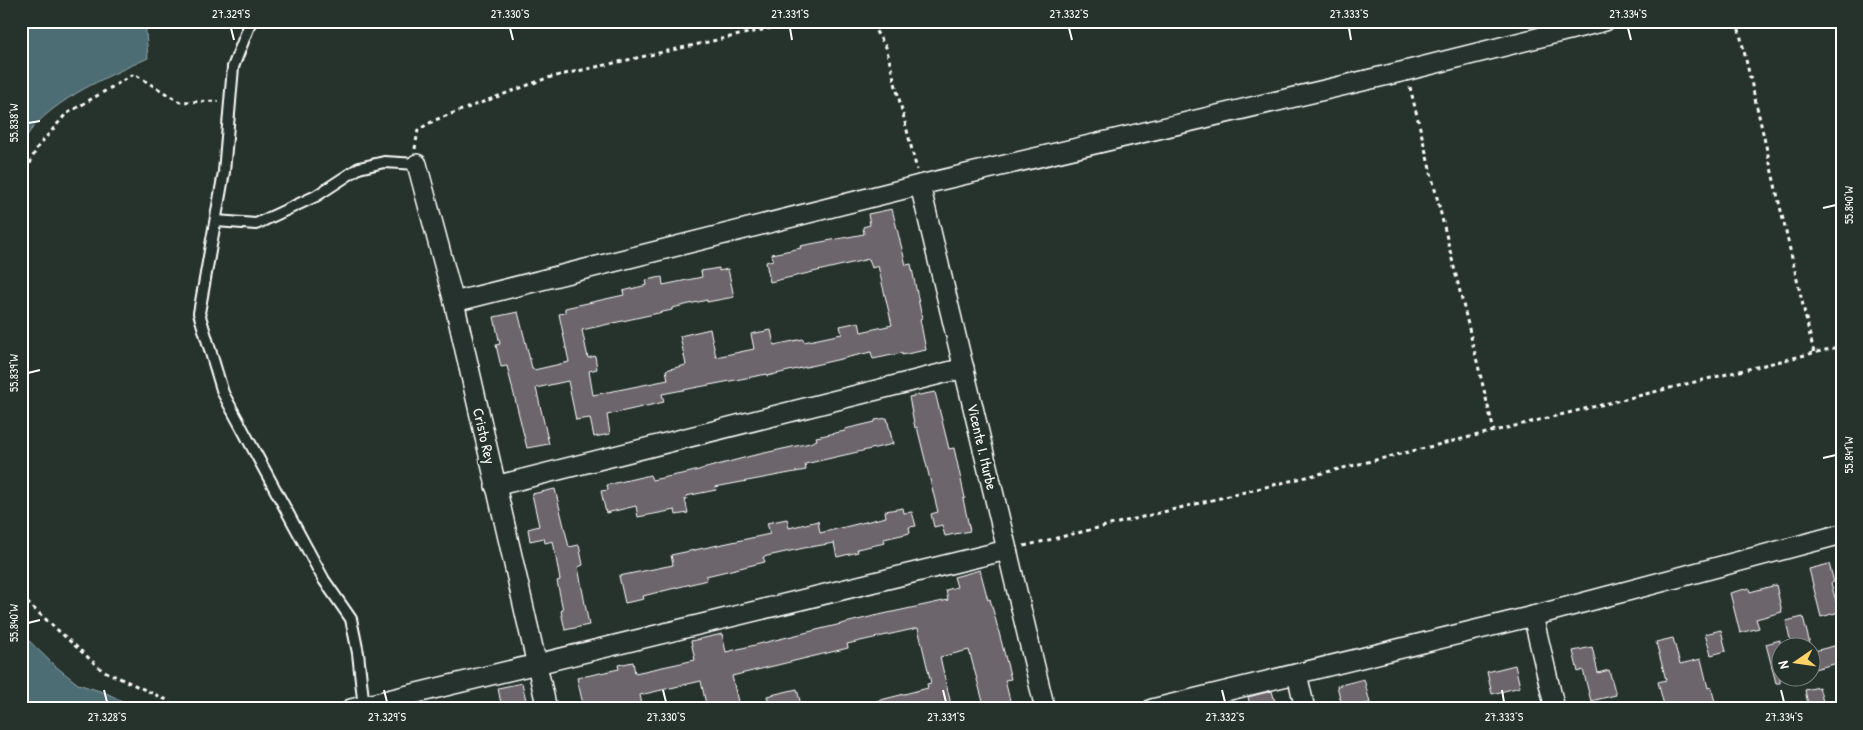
<svg xmlns="http://www.w3.org/2000/svg" width="1863" height="730" viewBox="0 0 1863 730" font-family="'Patrick Hand',sans-serif">
  <style>
    .water { fill: #4d6d74; stroke: #94a7ac }
    .building { fill: #6d656c; stroke: #fff }
    .lines { fill: none; stroke-linecap: round; stroke-linejoin: round }
    .lane-casing { stroke: #fff; stroke-width: 14 }
    .street-casing { stroke: #fff; stroke-width: 22 }
    .path { stroke: #fff; stroke-width: 3; stroke-dasharray: 4 4; stroke-linecap: butt }
    .lane { stroke: #26332d; stroke-width: 10 }
    .street { stroke: #26332d; stroke-width: 19 }
    .ticks { fill: none; stroke: #fff; stroke-width: 2 }
    .labels { text-anchor: middle; stroke-width: 4.5; stroke-linejoin: round; paint-order: stroke }
    .street-label { font-size: 15px; fill: #fff; stroke: #26332d }
    .neatline { fill: none; stroke: #fff; stroke-width: 2 }
    .ticks-label { font-size: 12px; text-anchor: middle; fill: #fff }
  </style>
  <rect width="100%" height="100%" fill="#26332d"/>
  <filter id="ink" filterUnits="userSpaceOnUse"><feTurbulence type="fractalNoise" baseFrequency=".02" numOctaves="2"/><feDisplacementMap in="SourceGraphic" scale="10" xChannelSelector="R" yChannelSelector="G"/><feConvolveMatrix kernelMatrix="1 2 1 2 8 2 1 2 1" color-interpolation-filters="sRGB"/></filter>
  <g filter="url(#ink)">
    <g class="water">
      <path d="M 21,21 L 145,21 L 148,58 C 105,78 44,102 21,145 Z"/>
      <path d="M 21,633 L 54,665 L 78,684 L 106,693 L 139,709 L 21,709 Z"/>
    </g>
    <g class="building">
      <path d="M 892,209 L 906,265 L 911,264 L 922,318 L 920,319 L 926,350 L 902,355 L 902,353 L 873,359 L 871,352 L 767,376 L 767,374 L 662,394 L 664,402 L 607,415 L 610,434 L 594,437 L 590,418 L 576,420 L 568,381 L 536,388 L 549,444 L 527,448 L 507,366 L 501,367 L 496,345 L 500,344 L 494,317 L 518,312 L 532,368 L 533,368 L 534,370 L 569,362 L 559,314 L 565,313 L 565,308 L 624,295 L 623,291 L 647,285 L 646,280 L 662,277 L 663,285 L 702,277 L 701,271 L 719,268 L 719,271 L 728,269 L 734,297 L 707,302 L 707,300 L 672,308 L 672,310 L 582,330 L 588,358 L 595,356 L 597,369 L 589,371 L 593,395 L 668,380 L 666,370 L 686,365 L 680,336 L 710,329 L 716,357 L 754,349 L 751,334 L 771,330 L 774,345 L 803,339 L 804,342 L 842,334 L 840,326 L 859,322 L 861,332 L 892,325 L 878,266 L 872,268 L 869,259 L 770,282 L 766,262 L 773,260 L 772,254 L 801,248 L 800,246 L 864,234 L 863,227 L 870,225 L 868,214 Z"/>
      <path d="M 935,392 L 949,449 L 954,448 L 965,498 L 963,499 L 970,531 L 945,536 L 942,525 L 934,527 L 931,514 L 938,512 L 917,427 L 915,428 L 909,397 Z"/>
      <path d="M 887,418 L 893,444 L 805,464 L 806,470 L 715,487 L 716,490 L 686,496 L 687,499 L 685,499 L 688,513 L 676,515 L 675,510 L 638,517 L 636,506 L 606,513 L 601,491 L 608,490 L 607,485 L 650,475 L 652,480 L 691,472 L 751,456 L 810,443 L 817,440 L 816,437 L 845,431 L 845,429 L 875,422 L 875,420 Z"/>
      <path d="M 555,489 L 569,547 L 579,545 L 583,565 L 578,567 L 589,625 L 565,630 L 561,611 L 563,610 L 557,581 L 560,580 L 553,541 L 545,543 L 544,538 L 530,541 L 528,529 L 539,526 L 532,494 Z"/>
      <path d="M 903,508 L 904,513 L 912,512 L 916,526 L 909,527 L 910,533 L 884,539 L 885,543 L 857,549 L 858,552 L 837,557 L 834,543 L 804,548 L 763,557 L 765,562 L 706,576 L 707,580 L 643,596 L 644,599 L 625,603 L 619,576 L 673,565 L 671,555 L 770,534 L 767,523 L 787,519 L 789,528 L 818,521 L 820,533 L 886,517 L 885,511 Z"/>
      <path d="M 1829,564 L 1834,582 L 1831,583 L 1839,612 L 1821,617 L 1809,569 Z"/>
      <path d="M 980,570 L 988,600 L 990,599 L 996,621 L 1011,679 L 1005,680 L 1012,709 L 985,709 L 969,650 L 940,657 L 952,709 L 866,709 L 865,704 L 928,688 L 927,684 L 931,683 L 918,628 L 847,644 L 848,648 L 732,676 L 739,706 L 728,709 L 707,709 L 701,681 L 640,695 L 643,709 L 584,709 L 577,678 L 619,669 L 618,665 L 633,662 L 635,673 L 695,660 L 691,641 L 722,634 L 726,652 L 874,616 L 948,600 L 946,590 L 957,587 L 954,577 Z"/>
      <path d="M 1776,585 L 1782,612 L 1756,619 L 1759,628 L 1740,633 L 1730,593 L 1749,588 L 1750,592 Z"/>
      <path d="M 1803,617 L 1811,648 L 1792,648 L 1786,621 Z"/>
      <path d="M 1721,630 L 1726,651 L 1711,655 L 1705,634 Z"/>
      <path d="M 1673,638 L 1680,664 L 1701,659 L 1708,688 L 1711,687 L 1717,709 L 1665,709 L 1658,682 L 1666,680 L 1656,642 Z"/>
      <path d="M 1780,640 L 1780,683 L 1776,683 L 1766,644 Z"/>
      <path d="M 1842,644 L 1842,662 L 1810,670 L 1810,652 Z"/>
      <path d="M 1592,647 L 1598,673 L 1609,670 L 1616,695 L 1591,701 L 1583,670 L 1578,672 L 1573,651 Z"/>
      <path d="M 1515,665 L 1520,687 L 1492,694 L 1487,672 Z"/>
      <path d="M 1364,679 L 1370,703 L 1343,709 L 1337,686 Z"/>
      <path d="M 522,683 L 528,709 L 502,709 L 498,688 Z"/>
      <path d="M 1819,687 L 1824,705 L 1809,709 L 1805,690 Z"/>
      <path d="M 797,689 L 802,709 L 770,709 L 767,696 Z"/>
      <path d="M 1272,691 L 1277,709 L 1251,709 L 1248,697 Z"/>
    </g>
    <g class="lines">
      <defs>
        <g id="lane">
          <path d="M 251,21 L 233,67 L 224,172 L 199,313 L 223,393 L 324,580 L 351,619 L 358,653 L 364,708"/>
          <path d="M 216,221 L 256,224 L 316,196 L 359,168 L 384,162 L 417,164"/>
        </g>
        <g id="street">
          <path d="M 417,164 L 454,302 L 547,709"/>
          <path d="M 920,185 L 1045,709"/>
          <path d="M 454,302 L 920,185 L 1405,71 L 1605,21"/>
          <path d="M 495,486 L 964,368"/>
          <path d="M 1533,616 L 1555,709"/>
          <path d="M 1297,674 L 1305,709"/>
          <path d="M 351,709 L 1007,550"/>
          <path d="M 1152,709 L 1533,616 L 1842,534"/>
        </g>
      </defs>
      <use href="#lane" class="lane-casing"/>
      <use href="#street" class="street-casing"/>
      <g class="path">
        <path d="M 1737,21 L 1814,353"/>
        <path d="M 1410,87 L 1494,431"/>
        <path d="M 415,149 L 418,130 L 435,120 L 547,78 L 775,27 L 846,22 L 873,27 L 886,47 L 917,170"/>
        <path d="M 21,186 L 36,149 L 66,114 L 134,74 L 180,102 L 218,101"/>
        <path d="M 1024,546 L 1842,346"/>
        <path d="M 21,597 L 102,670 L 167,700 L 173,709"/>
      </g>
      <use href="#lane" class="lane"/>
      <use href="#street" class="street"/>
    </g>
  </g>
  <path class="ticks" d="M 231,28 L 234,40M 510,28 L 513,40M 790,28 L 792,40M 1069,28 L 1072,40M 1349,28 L 1351,40M 1628,28 L 1631,40M 28,123 L 40,121M 1823,208 L 1836,205M 28,373 L 40,370M 1823,458 L 1836,455M 28,623 L 40,620M 104,690 L 107,702M 384,690 L 387,702M 663,690 L 666,702M 943,690 L 946,702M 1222,690 L 1225,702M 1502,690 L 1504,702M 1781,690 L 1784,702"/>
  <g class="labels">
    <g class="street-label">
      <text transform="translate(484 436) rotate(77)" y="5">Cristo Rey</text>
      <text transform="translate(982 447) rotate(77)" y="5">Vicente I. Iturbe</text>
    </g>
  </g>
  <rect width="1863" height="730" fill="none" stroke="#26332d" stroke-width="55"/>
  <g transform="translate(1796 662) rotate(257)"><circle r="24" fill="#26332d" stroke="#7d8581"/>
  <path d="M0-4L9 19L0 12L-9 19Z" fill="#ffd166"/>
  <text y="-8" font-size="14" font-weight="bold" text-anchor="middle" fill="#ffffff">N</text>
  </g>
  <rect x="28" y="28" width="1808" height="674" class="neatline"/>
  <g class="ticks-label">
    <text x="231" y="18">27.329°S</text>
    <text x="510" y="18">27.330°S</text>
    <text x="790" y="18">27.331°S</text>
    <text x="1069" y="18">27.332°S</text>
    <text x="1349" y="18">27.333°S</text>
    <text x="1628" y="18">27.334°S</text>
    <text transform="translate(14 123) rotate(-90)" y="4">55.838°W</text>
    <text transform="translate(1849 205) rotate(-90)" y="4">55.840°W</text>
    <text transform="translate(14 373) rotate(-90)" y="4">55.839°W</text>
    <text transform="translate(1849 455) rotate(-90)" y="4">55.841°W</text>
    <text transform="translate(14 623) rotate(-90)" y="4">55.840°W</text>
    <text x="107" y="721">27.328°S</text>
    <text x="387" y="721">27.329°S</text>
    <text x="666" y="721">27.330°S</text>
    <text x="946" y="721">27.331°S</text>
    <text x="1225" y="721">27.332°S</text>
    <text x="1504" y="721">27.333°S</text>
    <text x="1784" y="721">27.334°S</text>
  </g>
</svg>
